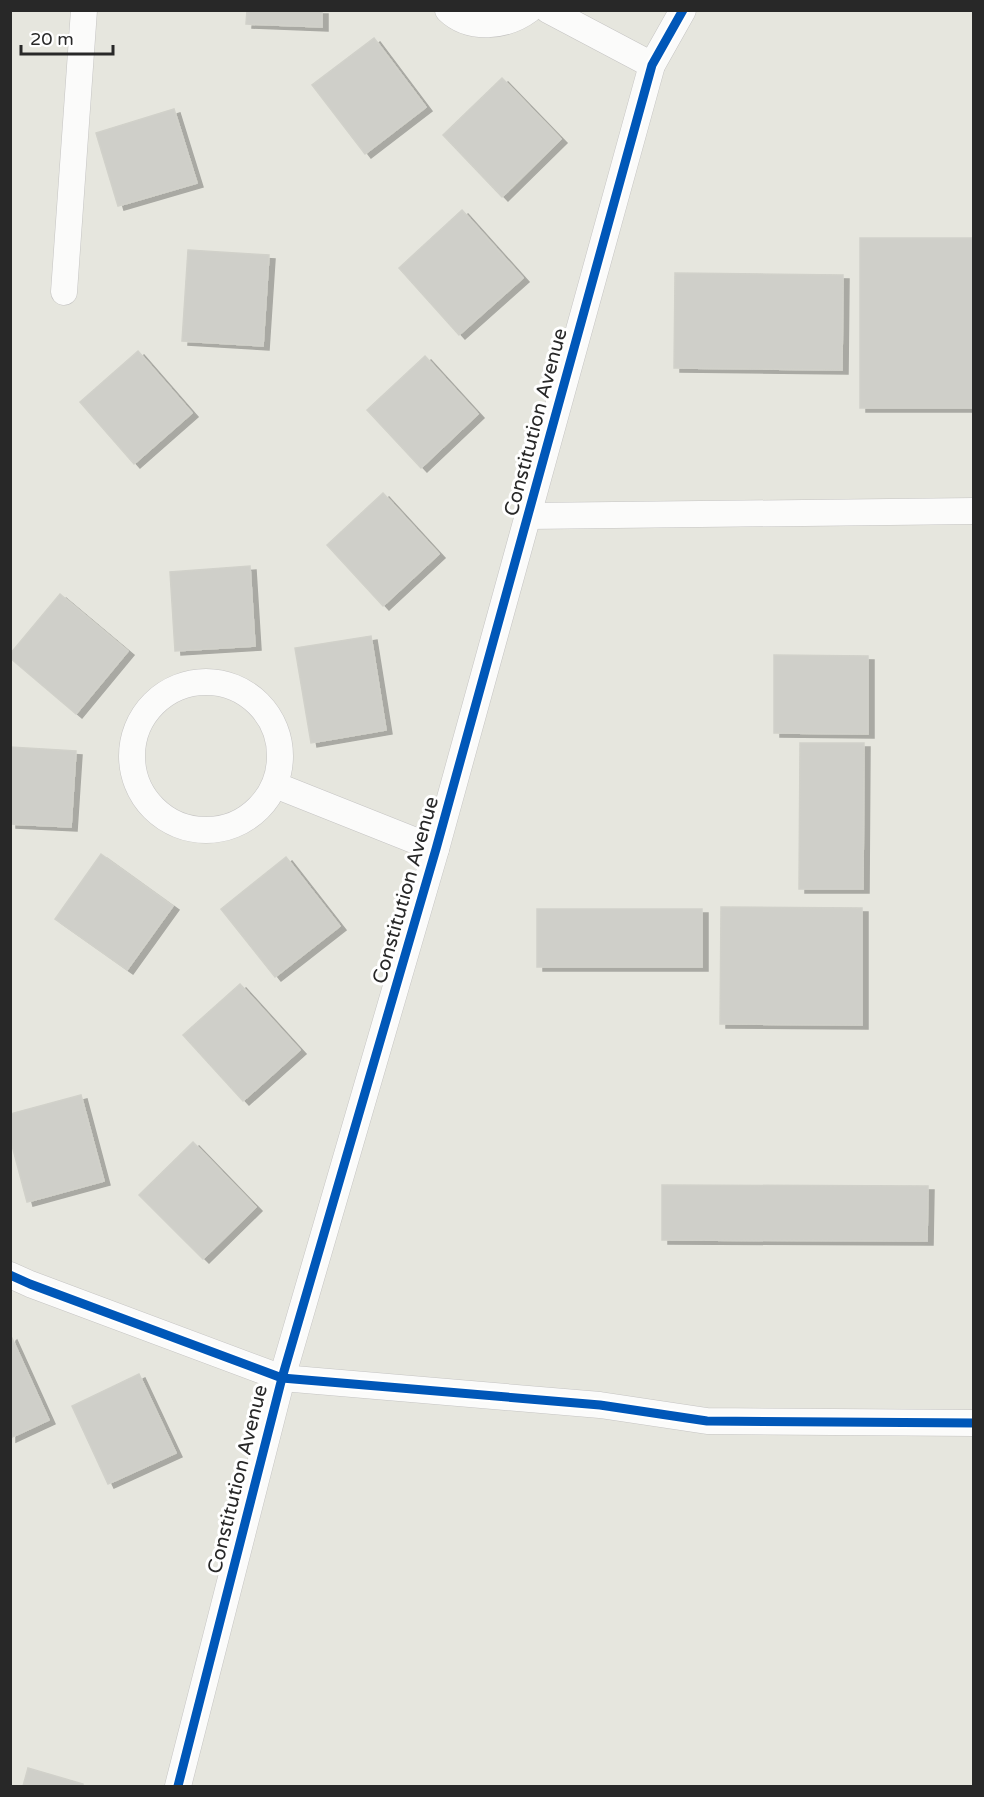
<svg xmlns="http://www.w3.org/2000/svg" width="984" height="1797" viewBox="0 0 984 1797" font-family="'Varela Round',sans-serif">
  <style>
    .building { fill: #cfcfc9; stroke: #d1d1ca; stroke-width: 1.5; filter: url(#shadow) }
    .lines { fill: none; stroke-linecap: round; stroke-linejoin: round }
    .minor-casing { stroke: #c5c4c3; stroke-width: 27 }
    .minor { stroke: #fbfbfa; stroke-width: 26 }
    .cycleway-casing { stroke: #fff; stroke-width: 13 }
    .cycleway { stroke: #0057b8; stroke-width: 9 }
    .labels { text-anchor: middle; stroke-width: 6; stroke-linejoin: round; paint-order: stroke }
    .street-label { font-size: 20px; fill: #282828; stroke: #fff }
  </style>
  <defs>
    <filter id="shadow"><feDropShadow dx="6" dy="4" stdDeviation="0" flood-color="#0004"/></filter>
  </defs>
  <rect width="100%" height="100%" fill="#e6e6de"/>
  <g class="building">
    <path d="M 247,10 L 322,10 L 322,27 L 246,24 Z"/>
    <path d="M 374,38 L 426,107 L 365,154 L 312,85 Z"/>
    <path d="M 502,78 L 561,139 L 502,197 L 443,135 Z"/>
    <path d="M 174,109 L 197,183 L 118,206 L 96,133 Z"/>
    <path d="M 462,210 L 523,278 L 459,335 L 399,268 Z"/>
    <rect x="860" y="238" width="114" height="170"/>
    <path d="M 188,250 L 269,255 L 263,346 L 182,341 Z"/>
    <path d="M 675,273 L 843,275 L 842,370 L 674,368 Z"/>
    <path d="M 138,351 L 192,413 L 134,464 L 80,402 Z"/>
    <path d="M 425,356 L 478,414 L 421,468 L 367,410 Z"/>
    <path d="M 383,493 L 439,554 L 383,606 L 327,545 Z"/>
    <path d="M 250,566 L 255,646 L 175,651 L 170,572 Z"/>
    <path d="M 60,594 L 128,651 L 76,714 L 10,658 L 10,654 Z"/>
    <path d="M 371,636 L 386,730 L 311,743 L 295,648 Z"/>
    <path d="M 774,655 L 868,656 L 868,734 L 774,733 Z"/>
    <path d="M 800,743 L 864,743 L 863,889 L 799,889 Z"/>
    <path d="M 10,747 L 76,751 L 71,827 L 10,824 Z"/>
    <path d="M 101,854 L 173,906 L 127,970 L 55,919 Z"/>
    <path d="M 286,857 L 340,926 L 275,977 L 221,909 Z"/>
    <path d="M 721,907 L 862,908 L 862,1025 L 720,1024 Z"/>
    <rect x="537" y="909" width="165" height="58"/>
    <path d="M 240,984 L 300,1050 L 243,1101 L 183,1035 Z"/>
    <path d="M 81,1095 L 104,1181 L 27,1202 L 10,1138 L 10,1114 Z"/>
    <path d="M 193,1142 L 256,1207 L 203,1259 L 139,1195 Z"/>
    <path d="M 662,1185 L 928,1186 L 927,1241 L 662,1240 Z"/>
    <path d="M 11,1336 L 49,1420 L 10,1438 L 10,1337 Z"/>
    <path d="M 139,1374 L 176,1453 L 108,1484 L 72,1406 Z"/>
    <path d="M 28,1768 L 83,1784 L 83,1786 L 23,1786 Z"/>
  </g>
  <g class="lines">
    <defs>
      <g id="minor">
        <path d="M 448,10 C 470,31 506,27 529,10"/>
        <path d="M 548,10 L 652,65"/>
        <path d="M 64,292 L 84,10"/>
        <path d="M 528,516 L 974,511"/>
        <circle cx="206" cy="756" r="74"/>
        <path d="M 275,785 L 436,849"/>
        <path d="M 10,1275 L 30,1284 L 282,1378 L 600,1405 L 707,1421 L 974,1423"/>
        <path d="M 178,1786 L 282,1378 L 436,849 L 652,65 L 683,10"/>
      </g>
    </defs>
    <use href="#minor" class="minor-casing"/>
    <use href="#minor" class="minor"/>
    <defs>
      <g id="cycleway">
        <path d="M 10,1275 L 30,1284 L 282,1378 L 600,1405 L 707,1421 L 974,1423"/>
        <path d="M 178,1786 L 282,1378 L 436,849 L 652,65 L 683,10"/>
      </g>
    </defs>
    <use href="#cycleway" class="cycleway-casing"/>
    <use href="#cycleway" class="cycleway"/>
  </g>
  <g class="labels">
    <g class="street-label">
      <text transform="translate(535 422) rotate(-75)" y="7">Constitution Avenue</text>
      <text transform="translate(405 890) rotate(-74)" y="7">Constitution Avenue</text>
      <text transform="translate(237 1479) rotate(-76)" y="7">Constitution Avenue</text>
    </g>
  </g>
  <rect width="984" height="1797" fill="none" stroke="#282828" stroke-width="24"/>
  <path d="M21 45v9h92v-9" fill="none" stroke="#282828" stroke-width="3"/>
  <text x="30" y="45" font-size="18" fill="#282828" stroke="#ffffff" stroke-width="4.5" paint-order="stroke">20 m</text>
</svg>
